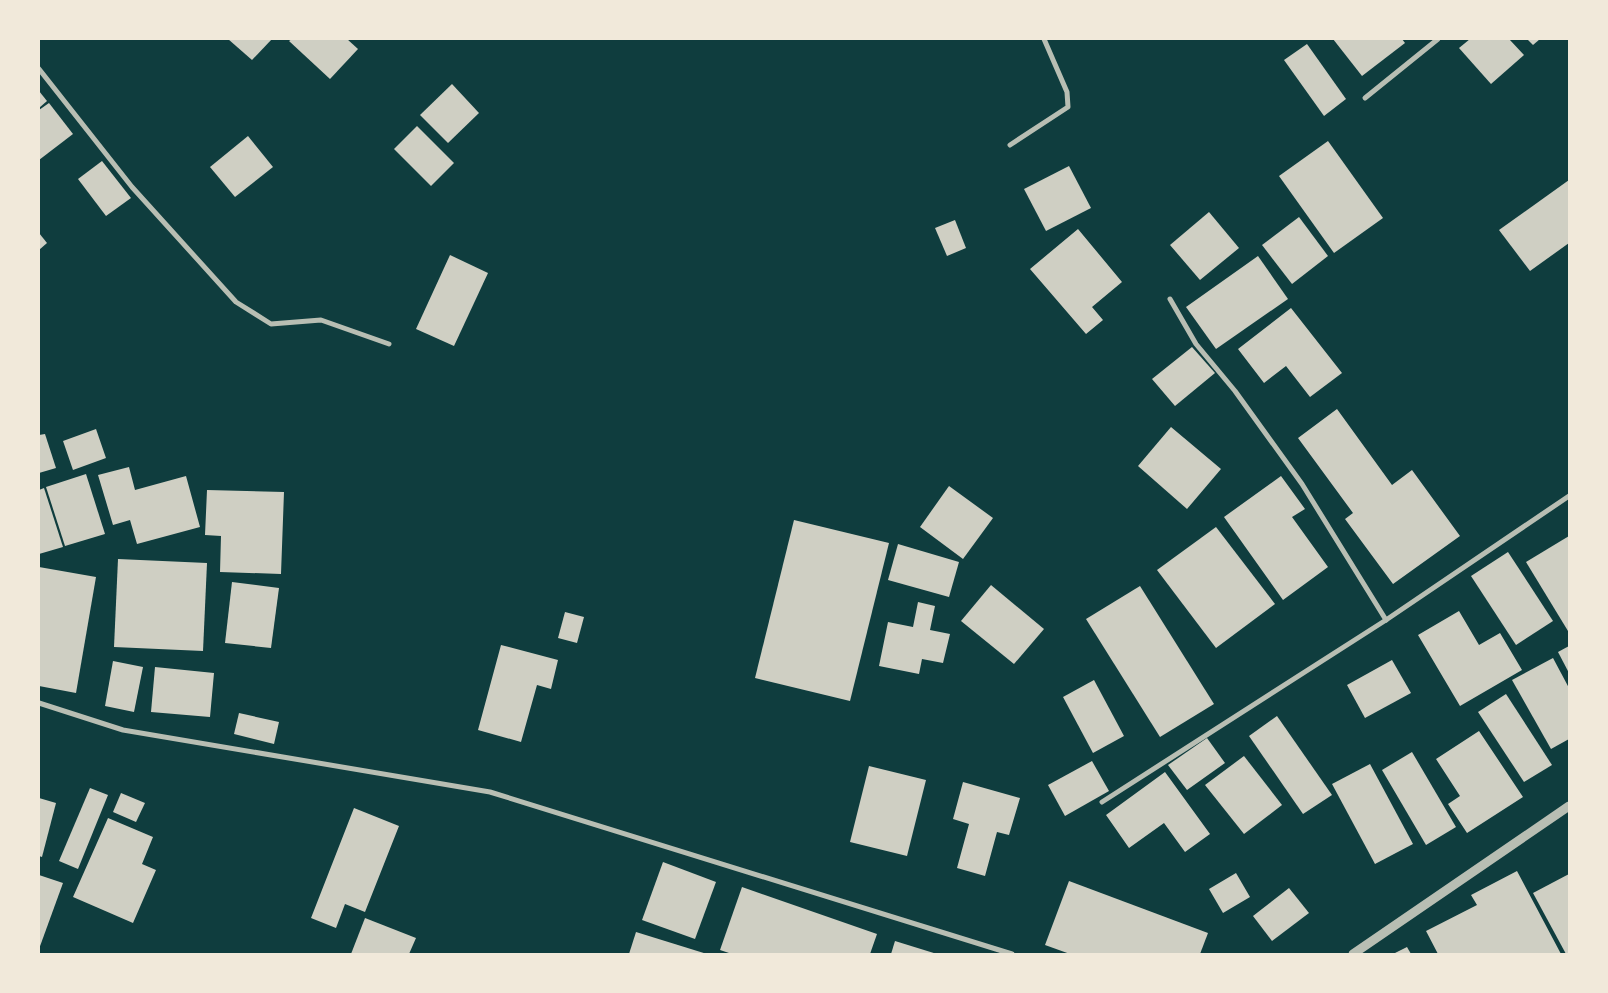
<svg xmlns="http://www.w3.org/2000/svg" width="1608" height="993" viewBox="0 0 1608 993" font-family="Rubik,sans-serif">
  <style>
    .building { fill: #cfcfc3 }
    .lines { fill: none; stroke-linecap: round; stroke-linejoin: round }
    .minor { stroke: #b8beb3; stroke-width: 5 }
    .tertiary { stroke: #b8beb3; stroke-width: 9 }
  </style>
  <rect width="100%" height="100%" fill="#0f3d3e"/>
  <g class="building">
    <path d="M 228,39 L 272,39 L 252,60 Z"/>
    <path d="M 292,39 L 347,39 L 358,49 L 330,79 L 289,41 Z"/>
    <path d="M 1333,39 L 1402,39 L 1405,43 L 1362,76 Z"/>
    <path d="M 1470,39 L 1509,39 L 1524,55 L 1491,84 L 1459,48 Z"/>
    <path d="M 1527,39 L 1540,39 L 1533,45 Z"/>
    <path d="M 1307,44 L 1346,99 L 1324,116 L 1284,60 Z"/>
    <path d="M 452,84 L 479,113 L 448,143 L 420,115 Z"/>
    <path d="M 39,91 L 47,101 L 39,108 Z"/>
    <path d="M 49,103 L 73,134 L 39,160 L 39,110 Z"/>
    <path d="M 417,126 L 454,163 L 431,186 L 394,149 Z"/>
    <path d="M 248,136 L 273,167 L 235,197 L 210,167 Z"/>
    <path d="M 1328,141 L 1383,218 L 1334,253 L 1279,176 Z"/>
    <path d="M 102,161 L 131,198 L 106,216 L 78,179 Z"/>
    <path d="M 1069,166 L 1091,208 L 1046,231 L 1024,189 Z"/>
    <path d="M 1569,180 L 1569,243 L 1530,271 L 1499,230 Z"/>
    <path d="M 1209,212 L 1239,248 L 1200,280 L 1170,245 Z"/>
    <path d="M 1299,217 L 1328,256 L 1292,284 L 1262,245 Z"/>
    <path d="M 955,220 L 966,248 L 947,256 L 935,228 Z"/>
    <path d="M 1078,229 L 1122,282 L 1092,307 L 1103,320 L 1086,334 L 1030,269 Z"/>
    <path d="M 39,233 L 47,243 L 39,250 Z"/>
    <path d="M 450,255 L 488,273 L 454,346 L 416,329 Z"/>
    <path d="M 1258,256 L 1288,299 L 1216,349 L 1186,307 Z"/>
    <path d="M 1291,308 L 1342,373 L 1310,397 L 1286,366 L 1264,383 L 1238,349 Z"/>
    <path d="M 1192,347 L 1215,373 L 1175,406 L 1152,379 Z"/>
    <path d="M 1337,409 L 1392,485 L 1412,470 L 1460,536 L 1393,584 L 1345,519 L 1353,513 L 1298,438 Z"/>
    <path d="M 1171,427 L 1221,469 L 1187,509 L 1138,466 Z"/>
    <path d="M 96,429 L 106,458 L 73,470 L 63,441 Z"/>
    <path d="M 45,434 L 56,468 L 39,473 L 39,435 Z"/>
    <path d="M 129,467 L 135,490 L 186,476 L 200,527 L 137,544 L 130,520 L 113,525 L 98,475 Z"/>
    <path d="M 86,474 L 105,534 L 65,546 L 46,487 Z"/>
    <path d="M 1281,476 L 1305,509 L 1292,517 L 1328,567 L 1283,600 L 1224,517 Z"/>
    <path d="M 949,486 L 993,518 L 963,559 L 920,527 Z"/>
    <path d="M 44,488 L 63,547 L 39,554 L 39,490 Z"/>
    <path d="M 207,490 L 284,492 L 281,574 L 220,572 L 221,536 L 205,535 Z"/>
    <path d="M 794,520 L 889,543 L 850,701 L 755,678 Z"/>
    <path d="M 1216,527 L 1275,604 L 1216,648 L 1157,570 Z"/>
    <path d="M 1569,536 L 1569,630 L 1568,631 L 1526,562 Z"/>
    <path d="M 898,544 L 959,562 L 949,597 L 888,580 Z"/>
    <path d="M 1508,552 L 1553,621 L 1516,645 L 1471,576 Z"/>
    <path d="M 118,559 L 207,563 L 203,651 L 114,647 Z"/>
    <path d="M 39,567 L 96,577 L 76,693 L 39,686 Z"/>
    <path d="M 232,582 L 279,588 L 271,648 L 225,643 Z"/>
    <path d="M 991,585 L 1044,629 L 1014,664 L 961,621 Z"/>
    <path d="M 1140,586 L 1214,704 L 1160,737 L 1086,619 Z"/>
    <path d="M 918,602 L 935,606 L 930,630 L 950,634 L 943,663 L 922,659 L 919,674 L 879,666 L 888,622 L 913,627 Z"/>
    <path d="M 1459,611 L 1479,645 L 1500,633 L 1522,670 L 1460,706 L 1418,635 Z"/>
    <path d="M 565,612 L 584,617 L 577,643 L 558,638 Z"/>
    <path d="M 501,645 L 558,660 L 551,689 L 537,685 L 521,742 L 478,730 Z"/>
    <path d="M 1569,646 L 1569,673 L 1558,652 Z"/>
    <path d="M 1553,658 L 1569,688 L 1569,739 L 1551,749 L 1512,680 Z"/>
    <path d="M 1392,660 L 1411,693 L 1365,718 L 1347,685 Z"/>
    <path d="M 113,661 L 143,667 L 134,712 L 105,706 Z"/>
    <path d="M 155,667 L 214,673 L 210,717 L 151,712 Z"/>
    <path d="M 1094,680 L 1124,736 L 1093,753 L 1063,697 Z"/>
    <path d="M 1506,694 L 1552,765 L 1524,782 L 1478,712 Z"/>
    <path d="M 239,713 L 279,722 L 274,744 L 234,734 Z"/>
    <path d="M 1277,716 L 1332,795 L 1303,814 L 1249,736 Z"/>
    <path d="M 1479,731 L 1523,797 L 1467,833 L 1448,804 L 1460,796 L 1436,759 Z"/>
    <path d="M 1207,738 L 1225,763 L 1187,790 L 1168,765 Z"/>
    <path d="M 1412,752 L 1456,827 L 1426,845 L 1382,770 Z"/>
    <path d="M 1244,756 L 1282,805 L 1244,834 L 1205,785 Z"/>
    <path d="M 1092,761 L 1109,791 L 1065,816 L 1048,785 Z"/>
    <path d="M 1370,764 L 1413,844 L 1375,864 L 1332,784 Z"/>
    <path d="M 869,766 L 926,780 L 907,856 L 850,842 Z"/>
    <path d="M 1165,772 L 1210,834 L 1185,852 L 1164,823 L 1129,848 L 1106,815 Z"/>
    <path d="M 963,782 L 1020,798 L 1009,835 L 997,832 L 985,876 L 957,868 L 969,824 L 953,819 Z"/>
    <path d="M 90,788 L 108,795 L 78,869 L 59,861 Z"/>
    <path d="M 121,793 L 145,803 L 136,822 L 113,812 Z"/>
    <path d="M 39,798 L 56,803 L 42,857 L 39,856 Z"/>
    <path d="M 354,808 L 399,826 L 365,912 L 345,904 L 336,928 L 311,918 Z"/>
    <path d="M 108,818 L 153,837 L 142,864 L 156,870 L 133,923 L 73,897 Z"/>
    <path d="M 663,862 L 716,882 L 695,939 L 642,920 Z"/>
    <path d="M 1517,871 L 1561,954 L 1438,954 L 1426,931 L 1477,905 L 1471,895 Z"/>
    <path d="M 1236,873 L 1250,897 L 1223,913 L 1209,889 Z"/>
    <path d="M 1569,874 L 1569,954 L 1566,954 L 1533,893 Z"/>
    <path d="M 39,875 L 63,883 L 39,949 Z"/>
    <path d="M 1069,881 L 1208,933 L 1200,954 L 1070,954 L 1045,945 Z"/>
    <path d="M 742,887 L 877,934 L 870,954 L 732,954 L 720,950 Z"/>
    <path d="M 1289,888 L 1309,913 L 1272,941 L 1253,916 Z"/>
    <path d="M 365,918 L 416,938 L 409,954 L 351,954 Z"/>
    <path d="M 636,932 L 707,954 L 629,954 Z"/>
    <path d="M 895,941 L 937,954 L 891,954 Z"/>
    <path d="M 1407,947 L 1411,954 L 1393,954 Z"/>
  </g>
  <g class="lines">
    <g class="minor">
      <path d="M 39,69 L 132,187 L 236,302 L 271,324 L 321,320 L 389,344"/>
      <path d="M 1365,98 L 1438,39"/>
      <path d="M 1010,145 L 1068,107 L 1067,92 L 1044,39"/>
      <path d="M 1170,299 L 1196,344 L 1235,391 L 1302,484 L 1386,620"/>
      <path d="M 39,703 L 123,730 L 490,792 L 1012,954"/>
      <path d="M 1102,802 L 1386,620 L 1569,496"/>
    </g>
    <path class="tertiary" d="M 1353,954 L 1569,806"/>
  </g>
  <rect width="1608" height="993" fill="none" stroke="#f1e9da" stroke-width="80"/>
</svg>
